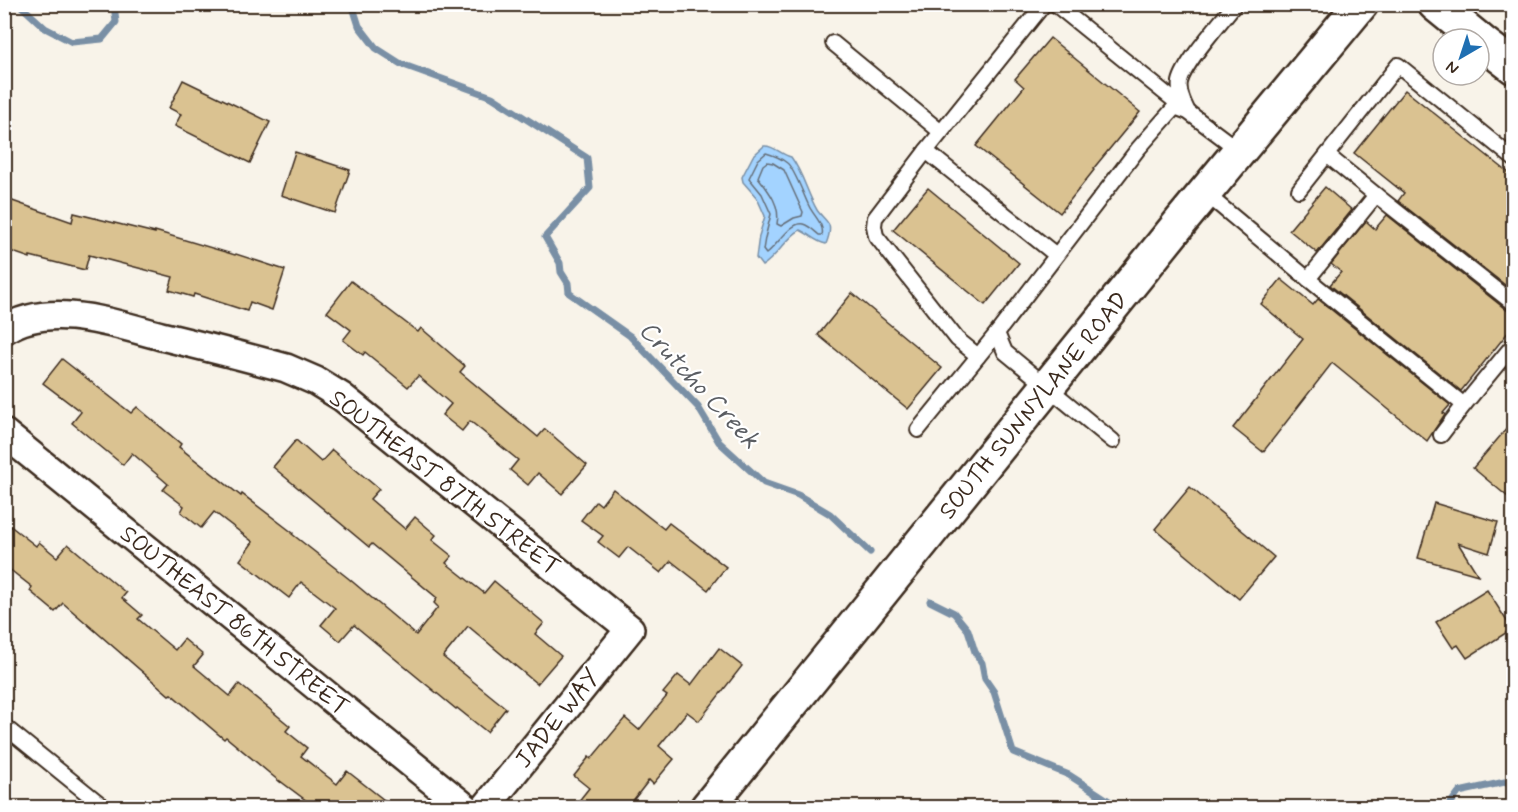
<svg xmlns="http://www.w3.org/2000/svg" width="1518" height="812" viewBox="0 0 1518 812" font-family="Mynerve,sans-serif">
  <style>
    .water { fill: #a3d3ff; stroke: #798fa5; stroke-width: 1.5 }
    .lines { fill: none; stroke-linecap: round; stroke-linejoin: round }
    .shore { stroke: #656e78; stroke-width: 1.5 }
    .stream { stroke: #798fa5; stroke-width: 7 }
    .building { fill: #dac291; stroke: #3b2a1e; stroke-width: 1.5 }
    .lane-casing { stroke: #3b2a1e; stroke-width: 18 }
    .street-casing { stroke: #3b2a1e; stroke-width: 32 }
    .secondary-casing { stroke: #3b2a1e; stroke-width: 38 }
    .lane { stroke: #fff; stroke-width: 14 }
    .street { stroke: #fff; stroke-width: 27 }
    .secondary { stroke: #fff; stroke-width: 33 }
    .labels { text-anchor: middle; stroke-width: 4.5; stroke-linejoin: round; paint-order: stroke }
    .street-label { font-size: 24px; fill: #3b2a1e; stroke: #fff }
    .water-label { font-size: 26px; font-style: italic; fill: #5a5d62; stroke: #fff }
  </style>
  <rect width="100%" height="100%" fill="#f8f3e9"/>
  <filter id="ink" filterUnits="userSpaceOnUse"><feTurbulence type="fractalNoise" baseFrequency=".0167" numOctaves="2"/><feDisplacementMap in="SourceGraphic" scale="12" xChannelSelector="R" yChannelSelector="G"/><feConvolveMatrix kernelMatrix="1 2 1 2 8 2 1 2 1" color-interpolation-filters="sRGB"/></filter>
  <g filter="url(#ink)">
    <path class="water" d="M 764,146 C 774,145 781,155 791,157 C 803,173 807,193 817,210 C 820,215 827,220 829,225 C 831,231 828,239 826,244 C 815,242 809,234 800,230 C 785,239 777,257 762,266 L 756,258 L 759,236 L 765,216 L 757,198 L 743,182 L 742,177 L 753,156 Z"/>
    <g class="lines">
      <g class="shore">
        <path d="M 766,153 C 773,155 781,158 787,163 C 794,168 804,196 809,206 C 813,215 825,225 822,235 L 819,235 C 814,231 810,226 803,224 C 791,221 776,247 766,254 L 763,250 L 765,238 L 771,214 L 762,194 L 749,178 L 758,160 Z"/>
        <path d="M 767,162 L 773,163 L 784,170 L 803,212 L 802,216 L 794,218 L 781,226 L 777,224 C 781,206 769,191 758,177 L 763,165 Z"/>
      </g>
      <g class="stream">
        <path d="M 19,4 L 45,28 L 72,42 L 102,39 L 116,22 L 114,4"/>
        <path d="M 352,4 L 359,26 L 376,48 L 401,64 L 492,97 L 587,158 L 590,188 L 545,237 L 560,263 L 561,272 L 568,283 L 569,293 L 630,336 L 698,407 L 719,442 L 764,483 L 798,495 L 830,514 L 870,552"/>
        <path d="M 930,601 L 954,613 L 968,630 L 975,652 L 982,663 L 985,679 L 994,692 L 1013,752 L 1069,775 L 1120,808"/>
        <path d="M 1447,808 L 1459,792 L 1514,780"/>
      </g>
    </g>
    <g class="building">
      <path d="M 1050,38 L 1140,112 L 1093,169 L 1094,170 L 1060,213 L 976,146 L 1024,87 L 1015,79 Z"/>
      <path d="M 183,80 L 270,122 L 250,163 L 175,126 L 181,114 L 169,108 Z"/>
      <path d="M 1405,90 L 1514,177 L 1514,292 L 1398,201 L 1404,193 L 1354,153 Z"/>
      <path d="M 295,152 L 350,170 L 335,213 L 281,195 Z"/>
      <path d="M 1325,187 L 1352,210 L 1317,253 L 1289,230 Z"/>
      <path d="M 928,188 L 1019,263 L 985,305 L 893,230 Z"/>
      <path d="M 4,198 L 72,222 L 74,213 L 155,233 L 155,231 L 235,255 L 236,254 L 285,270 L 272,310 L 250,302 L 247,311 L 194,294 L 193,297 L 169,290 L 173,277 L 89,255 L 85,270 L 30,256 L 30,258 L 4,249 Z"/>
      <path d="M 1387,215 L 1508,311 L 1514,313 L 1514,325 L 1461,391 L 1330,285 L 1341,272 L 1331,264 L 1366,221 L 1375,229 Z"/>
      <path d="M 1281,279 L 1313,305 L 1318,299 L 1450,405 L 1443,413 L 1445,414 L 1427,441 L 1332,363 L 1263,452 L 1233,428 L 1303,339 L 1261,304 Z"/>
      <path d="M 351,281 L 418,332 L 421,328 L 465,366 L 460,372 L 538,437 L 545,429 L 587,465 L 562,494 L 538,473 L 528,485 L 510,470 L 518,460 L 470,421 L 462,431 L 442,415 L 451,404 L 418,376 L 408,387 L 365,352 L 363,355 L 343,340 L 351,330 L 327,312 Z"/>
      <path d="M 852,293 L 942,368 L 908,409 L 818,335 Z"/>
      <path d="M 62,359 L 131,413 L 137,407 L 181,444 L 179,447 L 241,496 L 242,494 L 293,533 L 292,534 L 348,578 L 416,635 L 438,607 L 434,603 L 437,598 L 372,544 L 369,547 L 273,467 L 296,440 L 321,462 L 332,450 L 379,489 L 370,499 L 405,529 L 415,517 L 436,535 L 432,540 L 452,556 L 446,563 L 484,593 L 494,581 L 544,623 L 535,634 L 561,656 L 537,684 L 468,626 L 443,657 L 506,708 L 487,732 L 457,708 L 456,709 L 354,625 L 340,641 L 321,625 L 335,608 L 301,582 L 289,598 L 240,560 L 253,542 L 214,512 L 201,528 L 181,512 L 184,506 L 163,490 L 168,484 L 132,453 L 123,465 L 72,423 L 81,412 L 43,383 Z"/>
      <path d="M 1514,420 L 1514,502 L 1473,468 Z"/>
      <path d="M 1190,487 L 1274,557 L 1239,599 L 1155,529 Z"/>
      <path d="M 613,489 L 664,529 L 669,523 L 726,567 L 708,590 L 671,561 L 661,573 L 628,547 L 619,558 L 598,542 L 603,536 L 581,520 L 596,501 L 601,505 Z"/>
      <path d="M 1434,503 L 1498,522 L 1489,553 L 1458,543 L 1478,575 L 1418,558 Z"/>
      <path d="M 4,521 L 36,546 L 39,542 L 57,557 L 68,544 L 126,593 L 122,598 L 142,615 L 138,619 L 175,650 L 184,639 L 203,655 L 194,666 L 230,696 L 239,684 L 290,726 L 286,731 L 307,748 L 301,756 L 337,784 L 347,771 L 393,807 L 315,807 L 280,781 L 280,782 L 226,737 L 224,739 L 171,694 L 169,695 L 63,603 L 55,612 L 30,591 L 32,587 L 4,565 Z"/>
      <path d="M 1487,590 L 1512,629 L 1467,658 L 1458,645 L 1453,648 L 1436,622 Z"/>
      <path d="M 719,648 L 742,666 L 699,721 L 687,712 L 659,746 L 674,759 L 653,784 L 649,780 L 628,807 L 574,807 L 589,788 L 574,776 L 589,757 L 591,759 L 625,718 L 639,730 L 667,696 L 663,693 L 678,675 L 691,685 Z"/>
    </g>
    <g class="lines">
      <defs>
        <g id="lane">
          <path d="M 1044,4 L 926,151 L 1056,255"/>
          <path d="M 1055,4 L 1186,110"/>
          <path d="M 833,43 L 941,132"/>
          <path d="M 1187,110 C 1183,102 1178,91 1180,82 C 1184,63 1221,22 1235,4"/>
          <path d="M 926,151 L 875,218 L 874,226 L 876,236 L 957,339 L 978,356"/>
          <path d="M 1327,155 L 1376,195"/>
          <path d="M 1299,190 L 1398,65 L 1514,159"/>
          <path d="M 1205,193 L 1308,279 L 1464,405 L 1441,435"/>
          <path d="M 1308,279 L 1376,195 L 1514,304"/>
          <path d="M 1464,405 L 1514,344"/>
          <path d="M 918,430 L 997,333"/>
          <path d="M 1113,441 L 1005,352 L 997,333 L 1138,149 L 1175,107 L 1188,112 L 1240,151"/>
          <path d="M 4,726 L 105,808"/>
        </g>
        <g id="street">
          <path d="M 4,330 C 49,300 115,324 161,336 C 194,344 227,352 260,361 L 286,368 L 316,381 L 342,397 L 630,629 L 485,808"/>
          <path d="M 4,433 L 466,808"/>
        </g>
        <g id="secondary">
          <path d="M 1435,4 L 1478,39"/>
          <path d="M 1479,40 L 1514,67"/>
          <path d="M 707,808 L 1183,219 L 1361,4"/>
        </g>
      </defs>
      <use href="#lane" class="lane-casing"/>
      <use href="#street" class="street-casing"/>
      <use href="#secondary" class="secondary-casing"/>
      <use href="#lane" class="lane"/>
      <use href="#street" class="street"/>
      <use href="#secondary" class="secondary"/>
    </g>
  </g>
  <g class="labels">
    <g class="street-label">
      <text transform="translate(1033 405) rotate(-51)" y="8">SOUTH SUNNYLANE ROAD</text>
      <text transform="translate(445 482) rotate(38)" y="8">SOUTHEAST 87TH STREET</text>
      <text transform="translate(235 620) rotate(39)" y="8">SOUTHEAST 86TH STREET</text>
      <text transform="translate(557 718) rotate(-51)" y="8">JADE WAY</text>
    </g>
    <g class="water-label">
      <text transform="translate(700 384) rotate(47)" y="9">Crutcho Creek</text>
    </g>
  </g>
  <rect width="1518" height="812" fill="none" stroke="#fff" stroke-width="24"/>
  <rect x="12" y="12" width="1494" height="788" fill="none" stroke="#3b2a1e" stroke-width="2" filter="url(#ink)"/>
  <g transform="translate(1461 57) rotate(219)"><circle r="28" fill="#ffffff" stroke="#b1aaa5" stroke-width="1.5"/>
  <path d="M0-4.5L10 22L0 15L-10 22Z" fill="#1f6fb2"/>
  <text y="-9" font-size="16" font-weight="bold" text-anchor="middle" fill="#3b2a1e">N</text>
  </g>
</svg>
